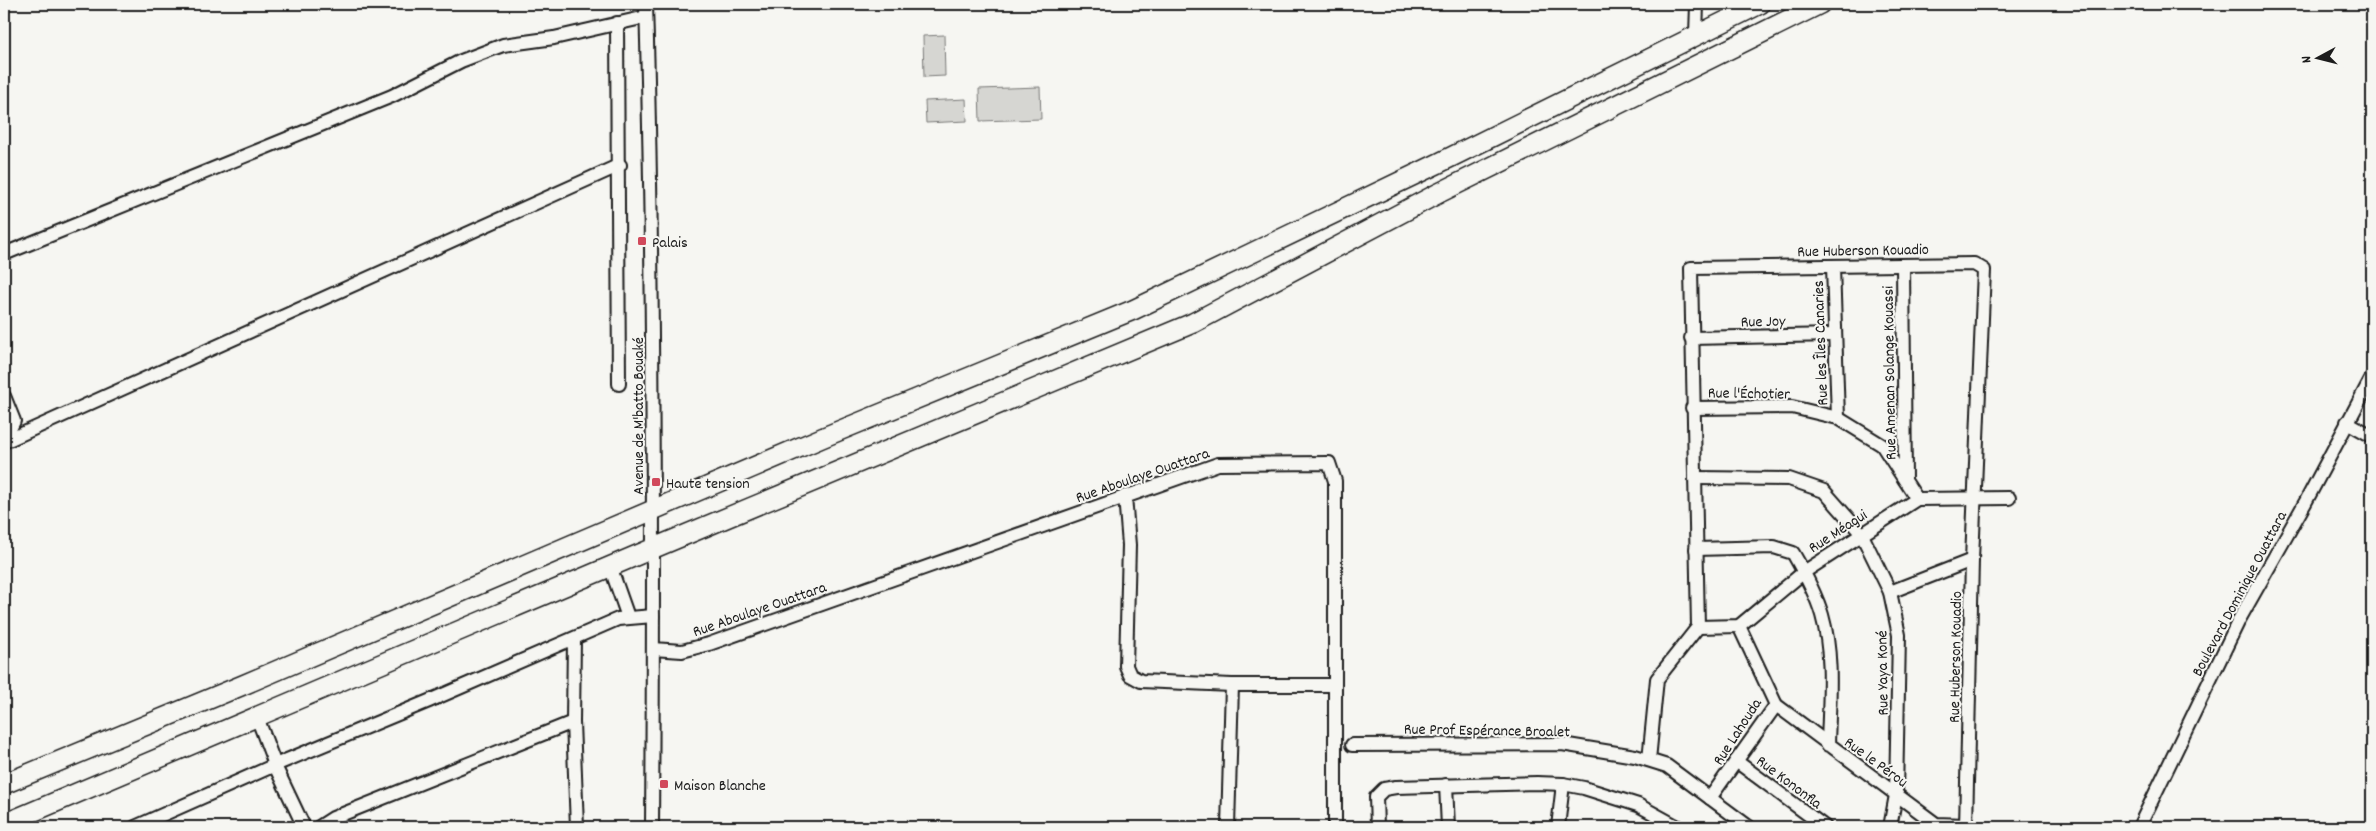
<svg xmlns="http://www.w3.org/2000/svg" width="2376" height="831" viewBox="0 0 2376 831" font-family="Dekko,sans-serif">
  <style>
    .green { fill: #d6d6d2; stroke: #797977 }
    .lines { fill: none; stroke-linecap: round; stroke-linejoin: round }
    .minor-casing { stroke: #1c1c1c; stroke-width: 16 }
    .highway-casing { stroke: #1c1c1c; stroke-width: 22 }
    .minor { stroke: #f6f6f2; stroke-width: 12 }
    .highway { stroke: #f6f6f2; stroke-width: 19 }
    .poi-dot { fill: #d1495b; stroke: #f6f6f2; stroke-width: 2 }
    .labels { text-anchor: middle; stroke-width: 4; stroke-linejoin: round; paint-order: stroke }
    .poi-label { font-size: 16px; fill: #1c1c1c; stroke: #f6f6f2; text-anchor: start }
    .street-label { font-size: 16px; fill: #1c1c1c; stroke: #f6f6f2 }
  </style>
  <rect width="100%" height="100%" fill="#f6f6f2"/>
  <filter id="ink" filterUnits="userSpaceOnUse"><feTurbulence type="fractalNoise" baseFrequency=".02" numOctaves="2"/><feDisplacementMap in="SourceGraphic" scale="10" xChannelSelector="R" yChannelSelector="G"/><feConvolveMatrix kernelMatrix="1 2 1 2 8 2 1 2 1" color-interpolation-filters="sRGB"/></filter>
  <g filter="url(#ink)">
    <g class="green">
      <path d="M 944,35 L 945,76 L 924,77 L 923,36 Z"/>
      <path d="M 1040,87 L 1041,119 L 980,121 L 979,89 Z"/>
      <path d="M 966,99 L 967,121 L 926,123 L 925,101 Z"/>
    </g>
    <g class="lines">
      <defs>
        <g id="minor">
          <path d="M 646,4 C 654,278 654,553 652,827"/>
          <path d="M 617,23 L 619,384"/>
          <path d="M 1696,35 L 1697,4"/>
          <path d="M 4,254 L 392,96 L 461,61 L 503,45 L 554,38 L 646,17"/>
          <path d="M 1903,265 L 1905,480"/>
          <path d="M 1833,266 L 1838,418"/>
          <path d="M 1691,338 L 1835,335"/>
          <path d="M 4,396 L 14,421 L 4,441"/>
          <path d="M 1692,408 L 1792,407 L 1838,418 L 1882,445 L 1917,499"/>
          <path d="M 2347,422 L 2372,436"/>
          <path d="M 4,442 L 620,165"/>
          <path d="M 1695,478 L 1789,479 L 1824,491 L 1861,533 L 1890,592 L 1899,635 L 1896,795 L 1890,827"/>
          <path d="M 1125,496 L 1129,545 L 1126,666 L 1130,675 L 1141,681 L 1232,685 L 1228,827"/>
          <path d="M 1696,549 L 1774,547 L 1793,553 C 1804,572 1816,594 1822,615 C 1834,657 1829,702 1828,745"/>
          <path d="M 610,566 L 628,617"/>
          <path d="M 1890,592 L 1972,560"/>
          <path d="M 1698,627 L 1739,626 L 1804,572 L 1917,499 L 2009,498"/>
          <path d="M 574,639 L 573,722 L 577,827"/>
          <path d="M 653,649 L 682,651 L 709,644 L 1218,464 L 1329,463 L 1335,481 L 1335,827"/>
          <path d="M 1232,685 L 1334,685"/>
          <path d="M 1776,705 L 1936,824 L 1966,825"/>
          <path d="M 257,717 L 277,770 L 304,827"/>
          <path d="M 1352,745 L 1562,744 L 1635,756 L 1667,766 L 1749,827"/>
          <path d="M 1649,760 L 1657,679 L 1698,627 L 1691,268 L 1974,264 L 1984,270 L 1972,560 L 1966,827"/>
          <path d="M 1736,761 L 1825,827"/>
          <path d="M 1446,785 L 1448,827"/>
          <path d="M 1710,798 L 1776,705 L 1739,626"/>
          <path d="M 135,827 L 275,765 L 429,701 L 618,619 L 653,616"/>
          <path d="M 319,827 L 333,818 L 573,722"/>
          <path d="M 1377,827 L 1376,797 L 1384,789 L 1396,787 L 1537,783 L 1563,784 L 1584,788 L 1638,805 L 1678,827"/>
          <path d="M 1558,827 L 1563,784"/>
          <path d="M 2139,827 L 2240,618 L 2305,503 L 2372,377"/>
        </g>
        <g id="highway">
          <path d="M 4,784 L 243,685 L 824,437 L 1133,310 L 1437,164 L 1760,4"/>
          <path d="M 4,824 L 654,548 L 1193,323 L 1439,193 L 1820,4"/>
        </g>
      </defs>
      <use href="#minor" class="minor-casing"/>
      <use href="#highway" class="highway-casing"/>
      <use href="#minor" class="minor"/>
      <use href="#highway" class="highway"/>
    </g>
  </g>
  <g class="poi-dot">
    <rect x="637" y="236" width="10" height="10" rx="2.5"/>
    <rect x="651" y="477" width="10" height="10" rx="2.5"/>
    <rect x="659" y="779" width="10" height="10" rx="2.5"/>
  </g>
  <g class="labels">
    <g class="poi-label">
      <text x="652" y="247">Palais</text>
      <text x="666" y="488">Haute tension</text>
      <text x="674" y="790">Maison Blanche</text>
    </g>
    <g class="street-label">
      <text transform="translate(1863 249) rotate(-1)" y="6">Rue Huberson Kouadio</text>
      <text transform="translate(1763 320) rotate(-1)" y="6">Rue Joy</text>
      <text transform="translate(1819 343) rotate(-92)" y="6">Rue les Îles Canaries</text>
      <text transform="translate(1888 373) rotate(-91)" y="6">Rue Amenan Solange Kouassi</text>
      <text transform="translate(1749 392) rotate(1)" y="6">Rue l'Échotier</text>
      <text transform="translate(637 416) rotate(-90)" y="6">Avenue de M'batto Bouaké</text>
      <text transform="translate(1142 474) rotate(-19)" y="6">Rue Aboulaye Ouattara</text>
      <text transform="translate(1837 530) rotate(-33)" y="6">Rue Méagui</text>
      <text transform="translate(2238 593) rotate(-62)" y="6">Boulevard Dominique Ouattara</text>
      <text transform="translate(759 608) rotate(-19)" y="6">Rue Aboulaye Ouattara</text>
      <text transform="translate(1954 657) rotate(-89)" y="6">Rue Huberson Kouadio</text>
      <text transform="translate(1881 673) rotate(-91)" y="6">Rue Yaya Koné</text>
      <text transform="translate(1487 729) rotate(1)" y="6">Rue Prof Espérance Broalet</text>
      <text transform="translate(1736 731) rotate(-57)" y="6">Rue Lahouda</text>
      <text transform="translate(1877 761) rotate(36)" y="6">Rue le Pérou</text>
      <text transform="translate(1790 781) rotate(37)" y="6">Rue Kononfla</text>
    </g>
  </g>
  <rect width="2376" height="831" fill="none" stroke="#f6f6f2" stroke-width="20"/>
  <rect x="10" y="10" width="2356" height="811" fill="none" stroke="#1c1c1c" stroke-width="2" filter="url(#ink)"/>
  <g transform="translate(2318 58) rotate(263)" stroke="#f6f6f2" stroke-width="4" paint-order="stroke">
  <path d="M0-4L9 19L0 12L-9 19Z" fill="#1c1c1c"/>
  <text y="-8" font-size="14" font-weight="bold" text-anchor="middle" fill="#1c1c1c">N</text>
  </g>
</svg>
